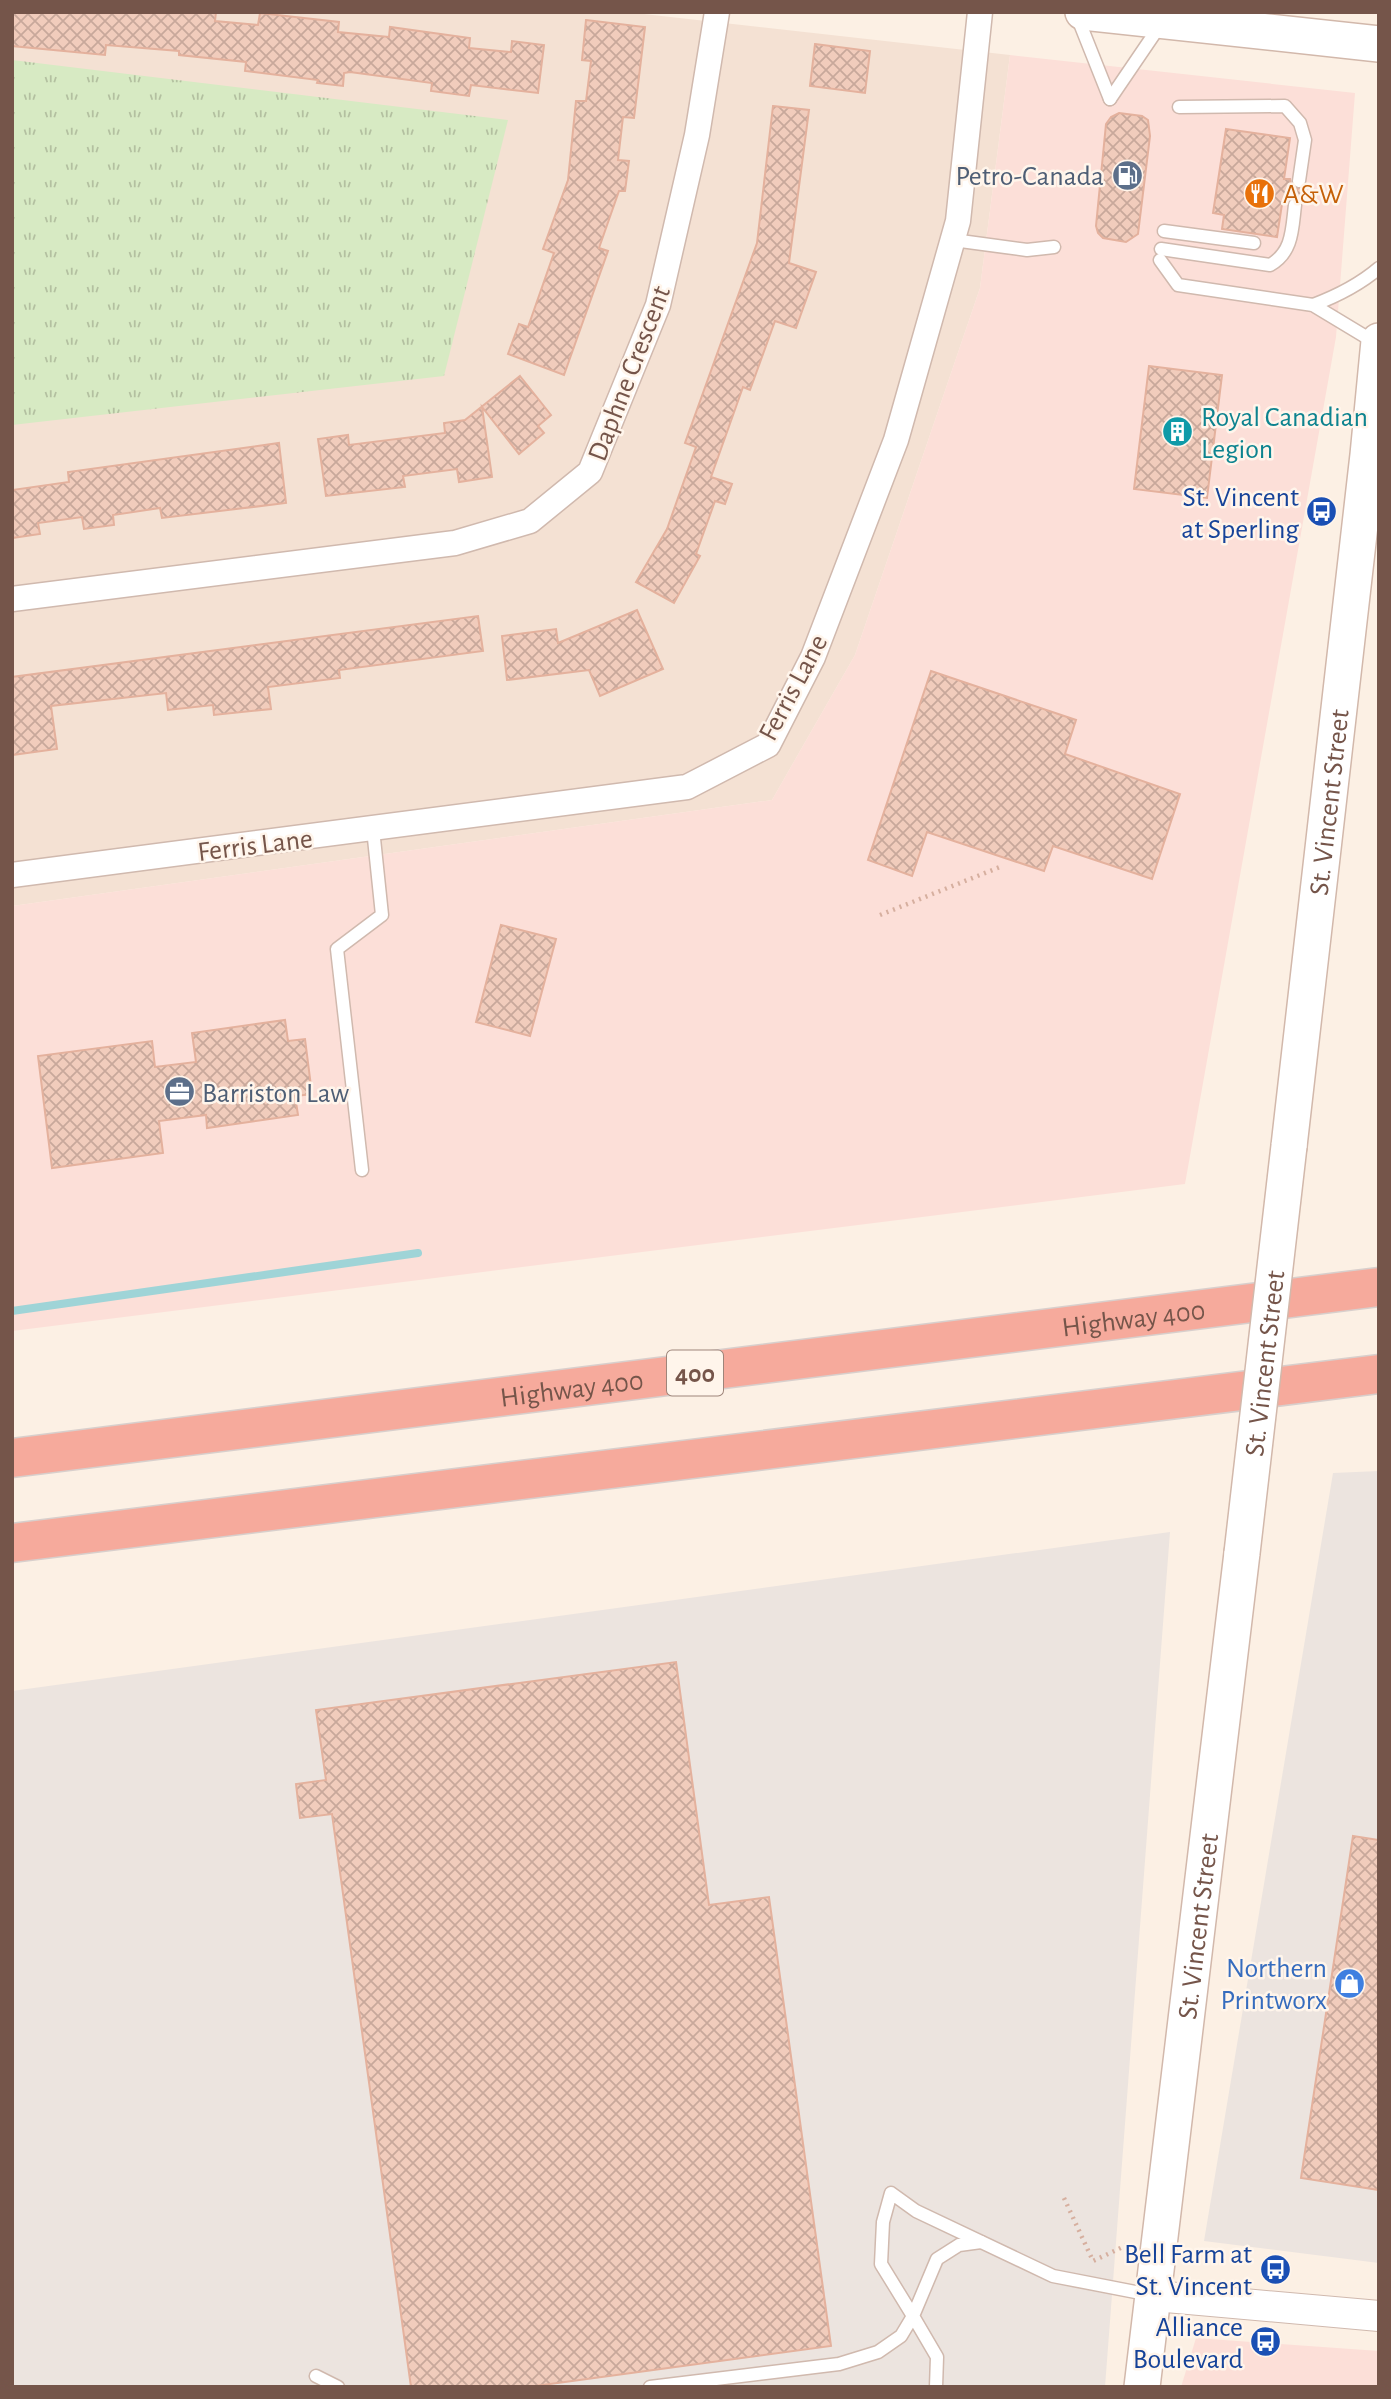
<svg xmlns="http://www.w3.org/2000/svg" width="1391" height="2399" viewBox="0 0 1391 2399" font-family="'Alegreya Sans',sans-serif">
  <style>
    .residential { fill: #f4e1d3 }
    .commercial { fill: #fcdfd8 }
    .industrial { fill: #ece4df }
    .grass { fill: url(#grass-tufts) }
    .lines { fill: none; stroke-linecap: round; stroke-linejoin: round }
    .stream { stroke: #9fd4d7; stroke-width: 8 }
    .building { fill: url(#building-cross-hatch); stroke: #e4b19d; stroke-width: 2 }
    .service-casing { stroke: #d0b9ae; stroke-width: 15 }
    .minor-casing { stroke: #d0b9ae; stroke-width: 27 }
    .tertiary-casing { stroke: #d0b9ae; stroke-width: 32 }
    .secondary-casing { stroke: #d2b8ab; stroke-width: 38 }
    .motorway-casing { stroke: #d8cfcc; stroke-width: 41 }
    .path { stroke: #d6af9f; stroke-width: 4.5; stroke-dasharray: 2 5; stroke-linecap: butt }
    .service { stroke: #fff; stroke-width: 12 }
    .minor { stroke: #fff; stroke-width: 24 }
    .tertiary { stroke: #fff; stroke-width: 30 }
    .secondary { stroke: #fff; stroke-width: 35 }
    .motorway { stroke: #f6aa9c; stroke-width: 38 }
    .secondary-bridge-casing { stroke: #d2b8ab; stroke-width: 38; stroke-linecap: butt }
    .secondary-bridge { stroke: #fff; stroke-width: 35 }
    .labels { text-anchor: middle; stroke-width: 5; stroke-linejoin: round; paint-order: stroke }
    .shield { fill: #fff5eb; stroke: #9e857a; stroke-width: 2 }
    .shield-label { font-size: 26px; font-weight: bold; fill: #75554a }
    .service-label { font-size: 28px; fill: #4e5e75; stroke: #fff5eb; text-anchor: end }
    .food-label { font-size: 28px; fill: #c56008; stroke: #fff5eb; text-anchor: start }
    .street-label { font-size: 28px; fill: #75554a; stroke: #fff5eb }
    .culture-label { font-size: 28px; fill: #0d838f; stroke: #fff5eb; text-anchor: start }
    .transit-label { font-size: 28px; fill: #164399; stroke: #fff5eb; text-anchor: end }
    .shop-label { font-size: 28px; fill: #366cbe; stroke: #fff5eb; text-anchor: end }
  </style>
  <defs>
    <pattern id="grass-tufts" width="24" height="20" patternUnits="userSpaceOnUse" patternTransform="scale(1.75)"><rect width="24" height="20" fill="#d7eac3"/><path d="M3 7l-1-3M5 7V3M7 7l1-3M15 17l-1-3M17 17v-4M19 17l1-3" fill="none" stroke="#b3c0a0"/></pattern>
    <pattern id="building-cross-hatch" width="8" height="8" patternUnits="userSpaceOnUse" patternTransform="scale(1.75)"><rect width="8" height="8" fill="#f1ccbc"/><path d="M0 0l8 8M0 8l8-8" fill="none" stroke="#c8a89b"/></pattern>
  </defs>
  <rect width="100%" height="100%" fill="#fcf0e4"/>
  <path class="residential" d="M 12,12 L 626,12 L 1010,55 L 980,288 L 855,655 L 772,800 L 12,906 Z"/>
  <g class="commercial">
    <path d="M 1010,55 L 1355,93 L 1336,337 L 1185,1184 L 12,1331 L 12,906 L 772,800 L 855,655 L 980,288 Z"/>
    <path d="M 1196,2338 L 1379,2351 L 1379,2387 L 1181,2387 Z"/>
  </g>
  <g class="industrial">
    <path d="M 1379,1471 L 1379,2263 L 1204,2241 L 1333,1473 Z"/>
    <path d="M 1170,1532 L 1105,2387 L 12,2387 L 12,1691 Z"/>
  </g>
  <path class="grass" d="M 12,60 L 508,120 L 444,376 L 12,425 Z"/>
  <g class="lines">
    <path class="stream" d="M 12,1311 L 418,1253"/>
  </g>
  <g class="building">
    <path d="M 12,12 L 216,12 L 215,21 L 258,25 L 260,13 L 339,22 L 338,32 L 389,37 L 390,27 L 470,38 L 469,48 L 511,52 L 512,41 L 544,45 L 538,93 L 471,85 L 469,96 L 431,91 L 432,83 L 350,72 L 344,73 L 343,86 L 317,83 L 318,80 L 245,71 L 246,62 L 179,55 L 179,51 L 106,45 L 105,55 L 12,46 Z"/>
    <path d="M 586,20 L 645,27 L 634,118 L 623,117 L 618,160 L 629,161 L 625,191 L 619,191 L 599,248 L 608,251 L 564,375 L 508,354 L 519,324 L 528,327 L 554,253 L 543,249 L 568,180 L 576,101 L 586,101 L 591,61 L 582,60 Z"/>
    <path d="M 815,44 L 870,51 L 865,93 L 810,86 Z"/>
    <path d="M 773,106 L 809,110 L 789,263 L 816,272 L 796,328 L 775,321 L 750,390 L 743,387 L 711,477 L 732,484 L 725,504 L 715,501 L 696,554 L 700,556 L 674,603 L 636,582 L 667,529 L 696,447 L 685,443 L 757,243 Z"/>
    <path d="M 1119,113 L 1142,116 L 1148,120 L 1150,136 L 1138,234 L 1126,242 L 1103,238 L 1098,233 L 1096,226 L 1106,124 L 1111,117 Z"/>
    <path d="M 1226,129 L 1290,138 L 1284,179 L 1290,179 L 1291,185 L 1297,189 L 1305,187 L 1303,202 L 1295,196 L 1288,199 L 1286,204 L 1282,204 L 1277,237 L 1222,229 L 1224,215 L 1213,213 Z"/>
    <path d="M 1149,366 L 1222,375 L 1207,498 L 1134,489 Z"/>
    <path d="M 520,376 L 551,415 L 538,426 L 544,433 L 519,454 L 482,407 L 492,477 L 459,482 L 457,469 L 403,476 L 405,487 L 326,496 L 318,439 L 348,435 L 349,445 L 445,433 L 444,423 L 465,420 Z"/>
    <path d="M 279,443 L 286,503 L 162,518 L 160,508 L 113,515 L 114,525 L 84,529 L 82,517 L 38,523 L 40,534 L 12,538 L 12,490 L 69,482 L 68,472 Z"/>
    <path d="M 637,610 L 663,669 L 600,696 L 589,670 L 507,680 L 502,636 L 556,629 L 558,643 Z"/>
    <path d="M 478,616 L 483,651 L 339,670 L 340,678 L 268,687 L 271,709 L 214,715 L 213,705 L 168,710 L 166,693 L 51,706 L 57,749 L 12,755 L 12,677 Z"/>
    <path d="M 931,671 L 1076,720 L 1065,754 L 1180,794 L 1152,879 L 1053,846 L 1044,871 L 927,832 L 912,876 L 868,860 Z"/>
    <path d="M 501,925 L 556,939 L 530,1036 L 476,1022 Z"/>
    <path d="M 285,1020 L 288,1041 L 305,1039 L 312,1094 L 295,1096 L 298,1115 L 207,1128 L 206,1115 L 159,1121 L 163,1153 L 52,1168 L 38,1056 L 152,1041 L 155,1067 L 196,1062 L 192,1033 Z"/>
    <path d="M 676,1662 L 709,1905 L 769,1897 L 831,2346 L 528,2387 L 411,2387 L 332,1814 L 300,1818 L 296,1784 L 326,1780 L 316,1710 Z"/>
    <path d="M 1353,1836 L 1379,1840 L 1379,2190 L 1301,2178 Z"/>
  </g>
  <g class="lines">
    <defs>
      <g id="service">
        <path d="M 1077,16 L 1110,99"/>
        <path d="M 1110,99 L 1161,24"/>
        <path d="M 1179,107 L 1285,106 L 1300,123 L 1305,140 L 1299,181"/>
        <path d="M 1164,231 L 1254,243"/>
        <path d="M 953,240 L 1027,250 L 1054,247"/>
        <path d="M 1161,249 L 1270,265 C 1293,252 1292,229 1295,205"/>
        <path d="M 1160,260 L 1178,285 L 1313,305 L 1376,343"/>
        <path d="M 1313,305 C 1337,296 1359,285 1379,268"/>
        <path d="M 362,1170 L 337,949 L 382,915 L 373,829"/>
        <path d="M 316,2376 L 338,2387"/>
        <path d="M 650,2387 L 839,2364 L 878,2352 L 901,2336 L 913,2316 L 881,2264 L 883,2222 L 891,2193 L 916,2211 L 1053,2276 L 1151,2295"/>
        <path d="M 936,2387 L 937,2357 L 913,2316 L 937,2259 L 959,2245 L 981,2242"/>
      </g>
      <g id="minor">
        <path d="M 12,599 L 455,543 L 530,521 L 590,472 L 658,305 L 697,135 L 717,12"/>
        <path d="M 12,875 L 687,787 L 768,745 L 813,657 L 896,440 L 958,221 L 980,12"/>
      </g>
      <path id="tertiary" d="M 1155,2296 L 1379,2316"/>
      <g id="secondary">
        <path d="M 1083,12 L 1379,44"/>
        <path id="s1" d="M 1289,1146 L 1368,455 L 1379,341"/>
        <path id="s2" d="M 1142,2387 L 1242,1553"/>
      </g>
      <g id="motorway">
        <path id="s3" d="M 12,1458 L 1379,1287"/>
        <path d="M 12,1543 L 1379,1374"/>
      </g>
    </defs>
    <use href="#service" class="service-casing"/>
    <use href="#minor" class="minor-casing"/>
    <use href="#tertiary" class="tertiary-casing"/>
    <use href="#secondary" class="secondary-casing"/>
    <use href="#motorway" class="motorway-casing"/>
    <g class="path">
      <path d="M 880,915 L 1000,867"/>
      <path d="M 1064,2198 L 1093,2261 L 1127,2245"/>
    </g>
    <use href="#service" class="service"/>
    <use href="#minor" class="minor"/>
    <use href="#tertiary" class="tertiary"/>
    <use href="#secondary" class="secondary"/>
    <use href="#motorway" class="motorway"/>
    <defs>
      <g id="secondary-bridge">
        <path id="s4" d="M 1242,1553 L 1289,1146"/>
      </g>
    </defs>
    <use href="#secondary-bridge" class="secondary-bridge-casing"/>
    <use href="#secondary-bridge" class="secondary-bridge"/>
  </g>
  <defs>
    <symbol id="fuel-disc" viewBox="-11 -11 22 22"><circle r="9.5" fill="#5c6f8a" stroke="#fff5eb"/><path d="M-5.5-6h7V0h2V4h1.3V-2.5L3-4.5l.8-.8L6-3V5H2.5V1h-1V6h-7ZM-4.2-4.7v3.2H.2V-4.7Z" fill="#fff"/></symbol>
    <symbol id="restaurant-disc" viewBox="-11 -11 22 22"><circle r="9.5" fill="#e8710a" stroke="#fff5eb"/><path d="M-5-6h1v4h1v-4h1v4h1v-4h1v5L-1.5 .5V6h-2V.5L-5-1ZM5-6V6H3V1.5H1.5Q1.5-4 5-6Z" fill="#fff"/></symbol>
    <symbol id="building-disc" viewBox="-11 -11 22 22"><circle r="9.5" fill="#0f9aa8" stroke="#fff5eb"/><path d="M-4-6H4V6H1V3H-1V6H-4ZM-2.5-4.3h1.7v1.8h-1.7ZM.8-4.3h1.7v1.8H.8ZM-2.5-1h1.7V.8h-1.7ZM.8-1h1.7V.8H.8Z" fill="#fff"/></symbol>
    <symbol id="bus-disc" viewBox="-11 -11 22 22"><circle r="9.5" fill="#1a4fb4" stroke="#fff5eb"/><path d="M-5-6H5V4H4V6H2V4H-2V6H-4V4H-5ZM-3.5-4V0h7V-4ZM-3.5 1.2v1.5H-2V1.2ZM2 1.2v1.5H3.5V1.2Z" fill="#fff"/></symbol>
    <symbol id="office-disc" viewBox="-11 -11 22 22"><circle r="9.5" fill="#5c6f8a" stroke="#fff5eb"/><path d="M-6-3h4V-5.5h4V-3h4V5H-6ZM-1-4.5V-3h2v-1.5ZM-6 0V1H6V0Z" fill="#fff"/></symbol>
    <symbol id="shop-disc" viewBox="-11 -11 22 22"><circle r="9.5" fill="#3f7fe0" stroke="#fff5eb"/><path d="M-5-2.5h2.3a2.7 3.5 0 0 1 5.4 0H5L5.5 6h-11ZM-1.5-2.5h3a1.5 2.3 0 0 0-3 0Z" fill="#fff"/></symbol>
  </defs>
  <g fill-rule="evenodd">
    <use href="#fuel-disc" x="1110" y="158" width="35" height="35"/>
    <use href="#restaurant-disc" x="1242" y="176" width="35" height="35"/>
    <use href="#building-disc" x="1160" y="414" width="35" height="35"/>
    <use href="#bus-disc" x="1304" y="494" width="35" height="35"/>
    <use href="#office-disc" x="162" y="1074" width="35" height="35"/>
    <use href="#shop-disc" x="1332" y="1966" width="35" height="35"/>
    <use href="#bus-disc" x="1258" y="2252" width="35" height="35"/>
    <use href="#bus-disc" x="1248" y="2324" width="35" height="35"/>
  </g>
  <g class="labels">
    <rect class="shield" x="667" y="1350.5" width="56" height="45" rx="5"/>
    <g class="shield-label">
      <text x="695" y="1382">400</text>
    </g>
    <g class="service-label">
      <text x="1104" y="185">Petro-Canada</text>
      <text x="202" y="1102" text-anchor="start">Barriston Law</text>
    </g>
    <g class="food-label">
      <text x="1283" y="203">A&amp;W</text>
    </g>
    <g class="street-label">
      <text transform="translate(628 373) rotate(-69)" y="10">Daphne Crescent</text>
      <text transform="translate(792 687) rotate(-62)" y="10">Ferris Lane</text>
      <text dy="10" stroke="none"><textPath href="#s1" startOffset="346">St. Vincent Street</textPath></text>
      <text transform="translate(255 844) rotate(-7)" y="10">Ferris Lane</text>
      <text dy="10" stroke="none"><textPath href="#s3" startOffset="1130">Highway 400</textPath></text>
      <text dy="10" stroke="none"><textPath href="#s4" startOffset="191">St. Vincent Street</textPath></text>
      <text dy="10" stroke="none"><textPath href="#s3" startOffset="564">Highway 400</textPath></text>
      <text dy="10" stroke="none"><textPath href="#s2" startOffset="464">St. Vincent Street</textPath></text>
    </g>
    <g class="culture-label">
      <text x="1201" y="426">Royal Canadian<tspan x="1201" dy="32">Legion</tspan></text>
    </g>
    <g class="transit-label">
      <text x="1299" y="506">St. Vincent<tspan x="1299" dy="32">at Sperling</tspan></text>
      <text x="1252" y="2263">Bell Farm at<tspan x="1252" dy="32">St. Vincent</tspan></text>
      <text x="1243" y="2336">Alliance<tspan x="1243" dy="32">Boulevard</tspan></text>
    </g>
    <g class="shop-label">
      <text x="1327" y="1977">Northern<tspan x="1327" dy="32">Printworx</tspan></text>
    </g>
  </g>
  <rect width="1391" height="2399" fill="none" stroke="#75554a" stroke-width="28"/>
</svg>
